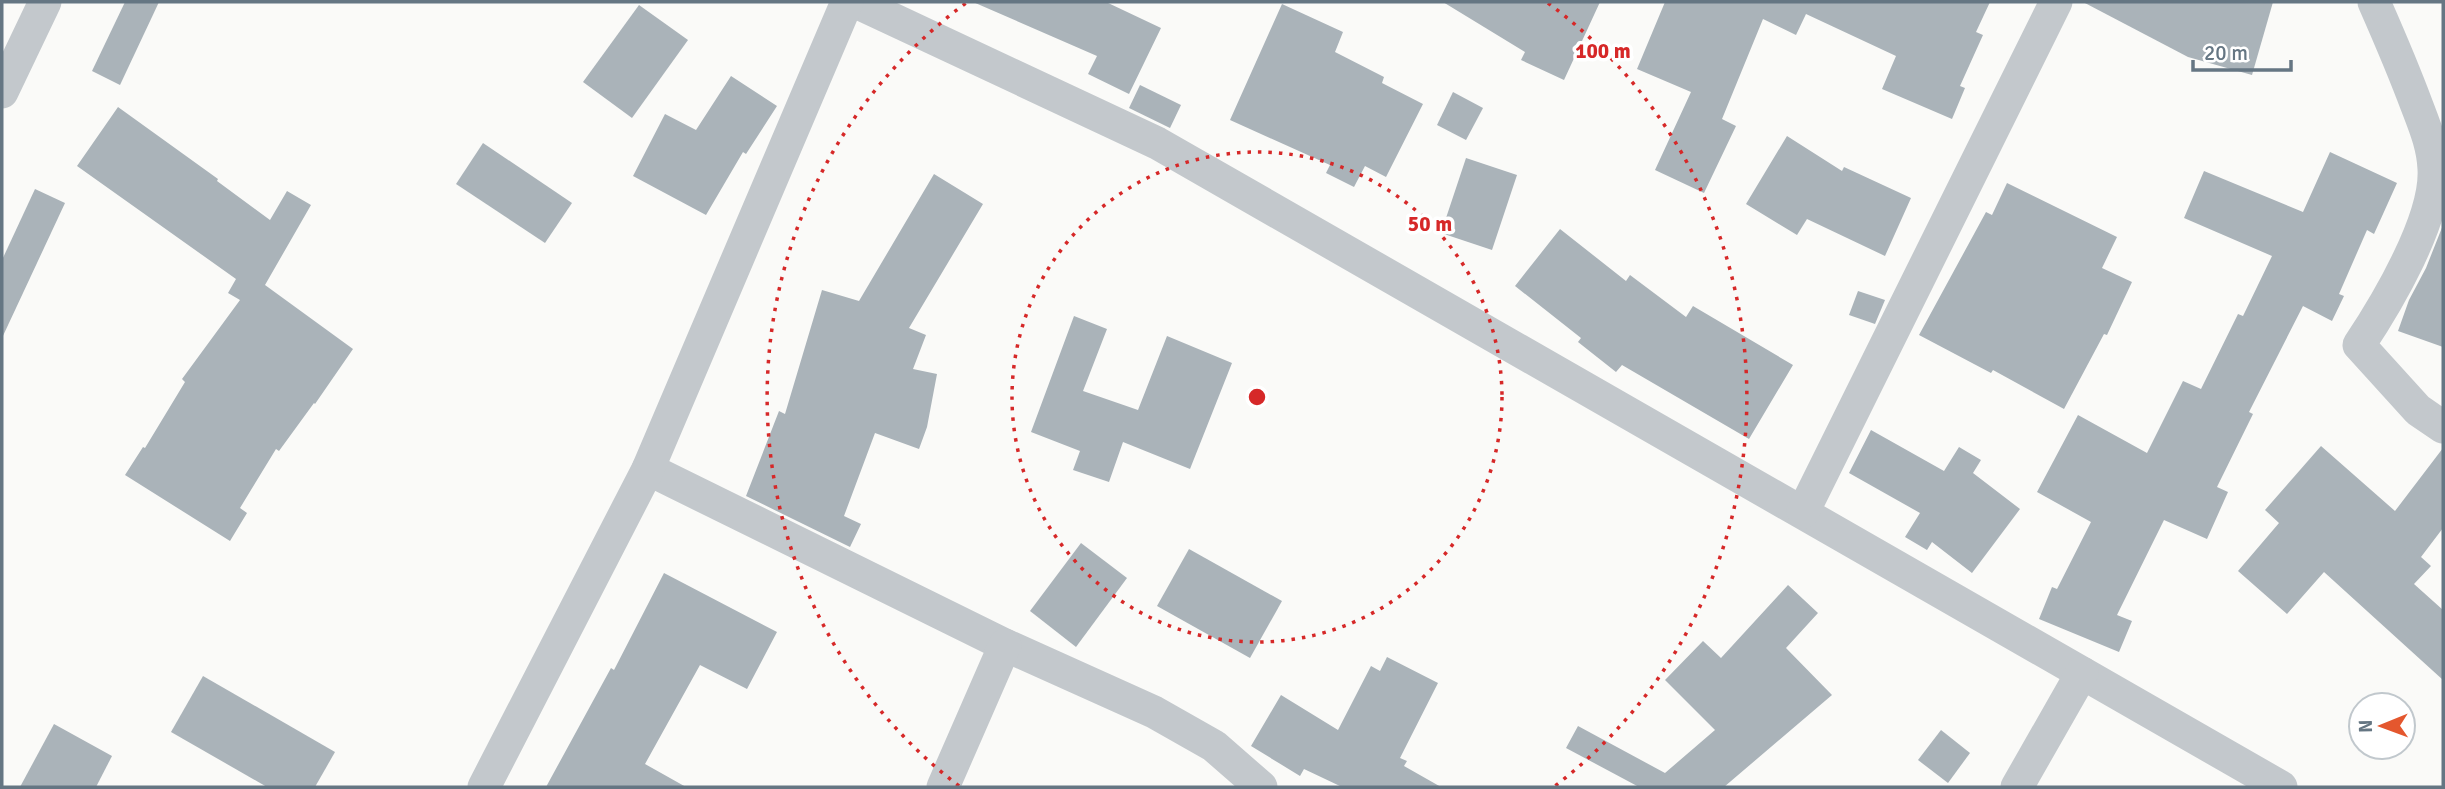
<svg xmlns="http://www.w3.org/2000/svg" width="2445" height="789" viewBox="0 0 2445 789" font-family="Signika,sans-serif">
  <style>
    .building { fill: #aab3b9 }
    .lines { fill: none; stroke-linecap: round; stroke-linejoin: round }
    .minor { stroke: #c3c8cc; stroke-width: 33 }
    .ring { fill: none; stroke: #d62828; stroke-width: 3.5; stroke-dasharray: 3.5 7 }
    .centre { fill: #d62828; stroke: #fff; stroke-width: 3.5 }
    .ring-label { font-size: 21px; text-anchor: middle; font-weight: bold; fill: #d62828; stroke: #fff; stroke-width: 7; stroke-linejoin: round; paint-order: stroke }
  </style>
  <rect width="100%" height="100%" fill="#fafaf8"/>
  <g class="building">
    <path d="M 125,2 L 159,2 L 120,85 L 92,71 Z"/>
    <path d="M 973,2 L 1106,2 L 1161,28 L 1129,94 L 1088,74 L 1097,56 Z"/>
    <path d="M 1443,2 L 1600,2 L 1564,80 L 1521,60 L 1525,52 Z"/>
    <path d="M 1665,2 L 1990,2 L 1976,32 L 1983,35 L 1960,86 L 1965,88 L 1952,119 L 1882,89 L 1896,56 L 1806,14 L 1796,35 L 1763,19 L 1722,119 L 1736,126 L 1704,193 L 1655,170 L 1691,92 L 1637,69 Z"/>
    <path d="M 2083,2 L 2273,2 L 2252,75 L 2188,57 Z"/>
    <path d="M 1282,4 L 1343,32 L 1335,52 L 1384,77 L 1382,83 L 1423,104 L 1386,177 L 1365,166 L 1354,187 L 1326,173 L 1330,165 L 1230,120 Z"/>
    <path d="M 639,5 L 688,40 L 632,118 L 583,82 Z"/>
    <path d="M 731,76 L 777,106 L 746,154 L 743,152 L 706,215 L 633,176 L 665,114 L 696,130 Z"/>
    <path d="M 1140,85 L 1181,105 L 1170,128 L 1129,108 Z"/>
    <path d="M 1453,92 L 1483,108 L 1466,140 L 1437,125 Z"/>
    <path d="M 118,107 L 218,179 L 217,181 L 270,220 L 287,191 L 311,205 L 265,285 L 353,349 L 315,404 L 314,403 L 279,451 L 276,449 L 240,508 L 247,513 L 230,541 L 125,475 L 143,447 L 145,448 L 185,382 L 182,379 L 240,300 L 228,293 L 236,279 L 77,166 Z"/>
    <path d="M 1787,136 L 1842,171 L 1844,167 L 1911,198 L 1885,256 L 1807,219 L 1797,235 L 1746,204 Z"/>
    <path d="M 483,143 L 572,203 L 545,243 L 456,184 Z"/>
    <path d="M 2330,152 L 2397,183 L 2374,234 L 2367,230 L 2339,294 L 2344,296 L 2332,321 L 2303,306 L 2249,412 L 2253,414 L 2217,487 L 2228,492 L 2207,539 L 2164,520 L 2117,615 L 2132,621 L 2119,652 L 2039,619 L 2052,587 L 2057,589 L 2091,522 L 2037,492 L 2078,415 L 2147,453 L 2183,381 L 2201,389 L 2238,314 L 2243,316 L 2272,256 L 2184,218 L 2204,171 L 2303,212 Z"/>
    <path d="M 1466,158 L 1517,175 L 1492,250 L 1441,233 Z"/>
    <path d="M 934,174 L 983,204 L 909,328 L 926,335 L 913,369 L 937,374 L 927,427 L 919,449 L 875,433 L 844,516 L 861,524 L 850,547 L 746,496 L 779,411 L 785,414 L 822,290 L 859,301 Z"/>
    <path d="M 2007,183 L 2117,237 L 2102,268 L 2132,282 L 2107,335 L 2104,334 L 2064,409 L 1993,370 L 1991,373 L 1919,335 L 1986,212 L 1992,215 Z"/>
    <path d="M 35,189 L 65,203 L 2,338 L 2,260 Z"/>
    <path d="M 2443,225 L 2443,347 L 2398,331 L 2409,300 L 2426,268 Z"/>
    <path d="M 1560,229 L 1626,281 L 1630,275 L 1686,317 L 1693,306 L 1793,365 L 1749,439 L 1622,365 L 1616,372 L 1578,342 L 1581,338 L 1515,286 Z"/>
    <path d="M 1858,291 L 1885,300 L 1875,324 L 1849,315 Z"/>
    <path d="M 1074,316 L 1107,329 L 1083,391 L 1138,410 L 1167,336 L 1232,363 L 1190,469 L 1123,442 L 1109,482 L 1073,470 L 1080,451 L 1031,432 Z"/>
    <path d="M 1871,430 L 1944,471 L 1959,447 L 1981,460 L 1973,473 L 2020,509 L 1972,573 L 1932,542 L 1927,550 L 1905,537 L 1920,513 L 1849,473 Z"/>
    <path d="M 2321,446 L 2395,511 L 2443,448 L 2443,528 L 2421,557 L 2431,566 L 2414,584 L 2443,610 L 2443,680 L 2324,572 L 2287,614 L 2238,571 L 2279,523 L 2265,510 Z"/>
    <path d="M 1081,543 L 1127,578 L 1076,647 L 1030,611 Z"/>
    <path d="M 1189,549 L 1282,601 L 1250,658 L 1157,606 Z"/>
    <path d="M 664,573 L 777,632 L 747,689 L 700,665 L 645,764 L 686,787 L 546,787 L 611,668 L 614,670 Z"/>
    <path d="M 1788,585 L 1818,613 L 1786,648 L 1832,695 L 1724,787 L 1639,787 L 1566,748 L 1578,726 L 1665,773 L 1715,730 L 1665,680 L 1703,641 L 1721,658 Z"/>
    <path d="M 1387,657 L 1438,683 L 1400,758 L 1407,761 L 1404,766 L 1441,787 L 1342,787 L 1304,769 L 1300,776 L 1251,746 L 1281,695 L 1338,730 L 1371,666 L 1380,671 Z"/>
    <path d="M 203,676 L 335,752 L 315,787 L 267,787 L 171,732 Z"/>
    <path d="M 54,724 L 112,756 L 96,787 L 20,787 Z"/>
    <path d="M 1941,730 L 1970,753 L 1948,783 L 1918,760 Z"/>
  </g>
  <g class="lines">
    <g class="minor">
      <path d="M 856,2 L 1157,143 L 2281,787"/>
      <path d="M 2374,2 C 2389,36 2404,71 2417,106 C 2425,127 2433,146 2434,169 C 2437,219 2387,303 2359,345 L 2418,410 L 2443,427"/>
      <path d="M 2,92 L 45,2"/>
      <path d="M 648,469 L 1005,645 L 1154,712 L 1214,746 L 1261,787"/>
      <path d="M 1803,512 L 2056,2"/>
      <path d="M 484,787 L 648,469 L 847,2"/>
      <path d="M 943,787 L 1005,645"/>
      <path d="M 2017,787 L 2082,673"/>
    </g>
  </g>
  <g class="ring">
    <circle cx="1257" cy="397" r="245"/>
    <path d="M959 786A490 490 0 0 1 966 3M1548 3A490 490 0 0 1 1555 786"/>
  </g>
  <circle cx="1257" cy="397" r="10" class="centre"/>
  <g class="ring-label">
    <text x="1603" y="58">100 m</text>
    <text x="1430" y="231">50 m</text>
  </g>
  <rect width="2445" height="789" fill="none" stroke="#657683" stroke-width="7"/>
  <g transform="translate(2382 726) rotate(269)"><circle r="33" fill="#ffffff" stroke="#c1c8cd" stroke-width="2"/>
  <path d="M0-5L12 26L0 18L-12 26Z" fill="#e4572e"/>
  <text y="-10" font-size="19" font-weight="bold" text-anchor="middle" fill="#657683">N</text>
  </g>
  <path d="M2193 60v10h98v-10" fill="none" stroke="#657683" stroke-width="3.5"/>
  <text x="2204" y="60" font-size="21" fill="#657683" stroke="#ffffff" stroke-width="5" paint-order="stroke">20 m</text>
</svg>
